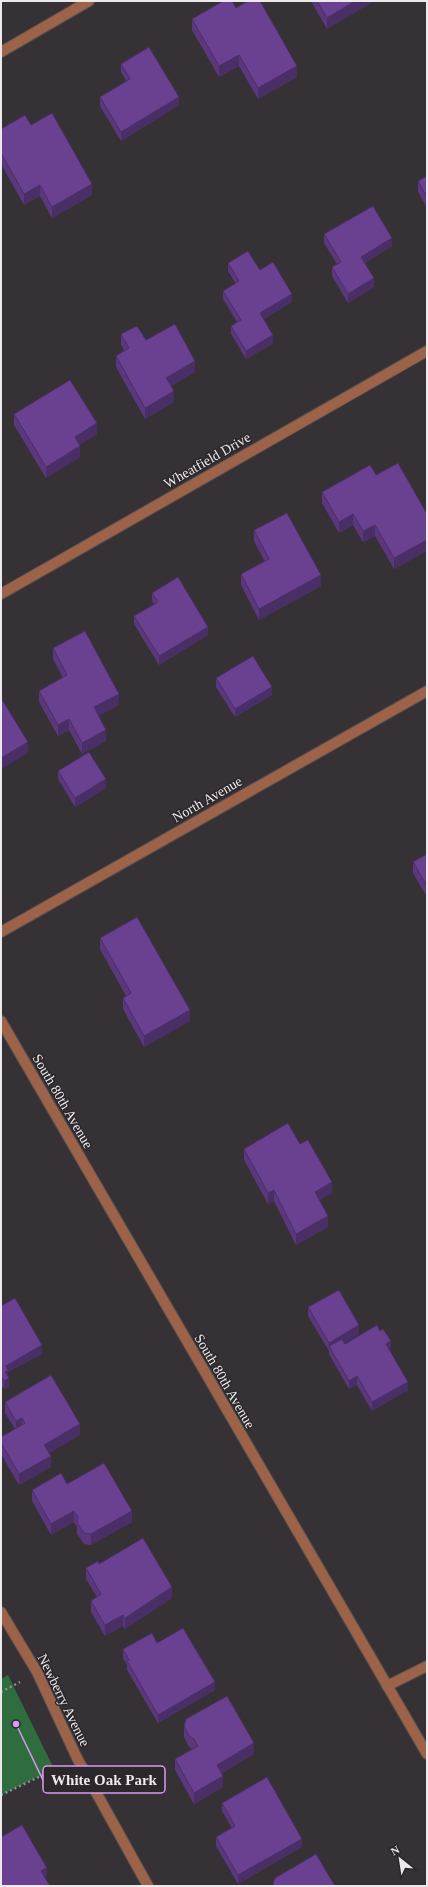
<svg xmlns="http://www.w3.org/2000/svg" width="428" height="1887" viewBox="0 0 428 1887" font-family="Georgia,serif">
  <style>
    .green { fill: #2f6c3e }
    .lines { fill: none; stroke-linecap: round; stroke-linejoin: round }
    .minor-casing { stroke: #524e52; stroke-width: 12 }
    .path { stroke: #928f92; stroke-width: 2.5; stroke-dasharray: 2 3; stroke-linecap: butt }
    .minor { stroke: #9d6348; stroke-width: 10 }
    .wall { fill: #5b387d }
    .shaded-wall { fill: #4a2e66 }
    .building { fill: #6a4191; stroke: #4a2e66 }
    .labels { text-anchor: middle; stroke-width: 3; stroke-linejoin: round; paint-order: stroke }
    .street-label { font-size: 14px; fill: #ebe9eb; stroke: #2b272b }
    .leader { fill: none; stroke: #dc99f4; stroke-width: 1.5 }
    .callout-dot { fill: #dc99f4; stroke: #2b272b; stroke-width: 1.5 }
    .callout { fill: #2b272b; stroke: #dc99f4; stroke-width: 1.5 }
    .callout-label { font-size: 15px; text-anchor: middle; font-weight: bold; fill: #ebe9eb }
  </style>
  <rect width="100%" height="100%" fill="#353135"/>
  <path class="green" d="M 8,1675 L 54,1769 L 1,1795 L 1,1679 Z"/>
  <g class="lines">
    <defs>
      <g id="minor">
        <path d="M 1,52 L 89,1"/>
        <path d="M 1,594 L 427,351"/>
        <path d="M 1,932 L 427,691"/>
        <path d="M 1,1021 L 427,1754"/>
        <path d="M 1,1612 L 37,1672 L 77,1758 L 148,1886"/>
        <path d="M 387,1686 L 427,1666"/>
      </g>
    </defs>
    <use href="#minor" class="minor-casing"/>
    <g class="path">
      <path d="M 1,1692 L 20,1682"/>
      <path d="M 1,1795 L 60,1767"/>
    </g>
    <use href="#minor" class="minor"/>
  </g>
  <g class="wall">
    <path d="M 311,1 L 374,1 L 327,29 Z"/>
    <path d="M 236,8 L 297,77 L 258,99 L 239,66 L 219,77 L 192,30 L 192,19 Z"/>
    <path d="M 121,64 L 179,105 L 121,141 L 100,106 L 100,97 L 126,81 L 121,72 Z"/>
    <path d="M 31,125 L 92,195 L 52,218 L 40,196 L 24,205 L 1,164 L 1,129 Z"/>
    <path d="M 427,176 L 427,208 L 418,192 L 418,181 Z"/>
    <path d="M 324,234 L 392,246 L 365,263 L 374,287 L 348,303 L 332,276 L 332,267 L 337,264 L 324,243 Z"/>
    <path d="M 228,263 L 260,270 L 292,302 L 263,319 L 273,344 L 246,359 L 231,334 L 231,326 L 237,322 L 223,299 L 223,291 L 236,284 L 228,271 Z"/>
    <path d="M 121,334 L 146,340 L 195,372 L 171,386 L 174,402 L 145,419 L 116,367 L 116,356 L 124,350 L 121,345 Z"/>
    <path d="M 14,414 L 97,434 L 79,445 L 80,457 L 46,478 L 14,425 Z"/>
    <path d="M 376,475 L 427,514 L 427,551 L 394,569 L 375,536 L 363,542 L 353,525 L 339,533 L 322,503 L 322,492 Z"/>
    <path d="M 254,530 L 321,586 L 259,620 L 241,585 L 241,574 L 265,562 L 254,541 Z"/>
    <path d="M 152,593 L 208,635 L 159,665 L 134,624 L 134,616 L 154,604 L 152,601 Z"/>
    <path d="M 53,648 L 119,705 L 98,716 L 106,741 L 82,754 L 69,730 L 58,736 L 39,702 L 39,691 L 63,678 L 53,659 Z"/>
    <path d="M 216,678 L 272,695 L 235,717 L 216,687 Z"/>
    <path d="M 58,771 L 106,788 L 75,807 L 58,779 Z"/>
    <path d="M 427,854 L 427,897 L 413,873 L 413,862 Z"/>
    <path d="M 100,938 L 190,1021 L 144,1047 L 123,1009 L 123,998 L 126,996 L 100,949 Z"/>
    <path d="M 300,1144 L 332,1193 L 319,1200 L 328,1227 L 296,1245 L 274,1201 L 268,1204 L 244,1160 L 244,1149 Z"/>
    <path d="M 1,1306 L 42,1354 L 8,1372 L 9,1387 L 4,1389 L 1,1385 Z"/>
    <path d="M 308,1307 L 359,1334 L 344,1343 L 345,1344 L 391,1350 L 390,1350 L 408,1390 L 372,1411 L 357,1385 L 349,1389 L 329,1354 L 329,1351 L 308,1316 Z"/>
    <path d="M 5,1402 L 80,1435 L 49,1453 L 51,1467 L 19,1485 L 1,1454 L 1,1437 L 15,1429 L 5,1413 Z"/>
    <path d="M 67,1484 L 132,1522 L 91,1545 L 84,1544 L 77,1534 L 77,1527 L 74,1522 L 51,1535 L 32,1501 L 32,1490 Z"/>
    <path d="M 99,1564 L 172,1598 L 125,1629 L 123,1626 L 105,1636 L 91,1612 L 91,1601 L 97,1597 L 86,1579 L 86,1568 Z"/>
    <path d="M 157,1643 L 215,1690 L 158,1723 L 127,1670 L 127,1665 L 123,1658 L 123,1649 Z"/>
    <path d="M 184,1726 L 254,1754 L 222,1773 L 223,1787 L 194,1804 L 175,1770 L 175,1759 L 192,1749 L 189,1747 L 184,1737 Z"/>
    <path d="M 222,1803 L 302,1847 L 238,1884 L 216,1846 L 216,1837 L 232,1828 L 222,1811 Z"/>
  </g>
  <g class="shaded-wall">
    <path d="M 355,1 L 374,1 L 327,29 L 327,18 Z"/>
    <path d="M 239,55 L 239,66 L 219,77 L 219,66 Z"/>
    <path d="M 297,66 L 297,77 L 258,99 L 258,88 Z"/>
    <path d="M 179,97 L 179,105 L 121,141 L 121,132 Z"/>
    <path d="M 92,184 L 92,195 L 52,218 L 52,207 Z"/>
    <path d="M 40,185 L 40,196 L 24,205 L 24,194 Z"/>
    <path d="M 392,238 L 392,246 L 361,265 L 361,257 Z"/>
    <path d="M 374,278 L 374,287 L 348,303 L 348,294 Z"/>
    <path d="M 292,294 L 292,302 L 260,322 L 260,313 Z"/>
    <path d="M 273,335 L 273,344 L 246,359 L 246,351 Z"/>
    <path d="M 195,361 L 195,372 L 166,389 L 166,378 Z"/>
    <path d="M 174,391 L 174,402 L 145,419 L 145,408 Z"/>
    <path d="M 97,423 L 97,434 L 75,448 L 75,437 Z"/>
    <path d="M 80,446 L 80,457 L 46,478 L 46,467 Z"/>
    <path d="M 353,514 L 353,525 L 339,533 L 339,522 Z"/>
    <path d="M 375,525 L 375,536 L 363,542 L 363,531 Z"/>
    <path d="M 427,540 L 427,551 L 394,569 L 394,558 Z"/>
    <path d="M 321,575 L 321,586 L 259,620 L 259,609 Z"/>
    <path d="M 208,627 L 208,635 L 159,665 L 159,656 Z"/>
    <path d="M 272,687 L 272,695 L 235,717 L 235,709 Z"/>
    <path d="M 119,694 L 119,705 L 94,718 L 94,707 Z"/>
    <path d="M 69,719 L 69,730 L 58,736 L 58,725 Z"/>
    <path d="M 106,730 L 106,741 L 82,754 L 82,743 Z"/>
    <path d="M 28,742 L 28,753 L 1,769 L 1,758 Z"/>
    <path d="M 106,779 L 106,788 L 75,807 L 75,798 Z"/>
    <path d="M 190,1010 L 190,1021 L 144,1047 L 144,1036 Z"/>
    <path d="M 332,1182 L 332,1193 L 315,1203 L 315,1192 Z"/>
    <path d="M 274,1190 L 274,1201 L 268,1204 L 268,1193 Z"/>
    <path d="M 328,1216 L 328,1227 L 296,1245 L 296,1234 Z"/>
    <path d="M 359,1325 L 359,1334 L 331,1350 L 329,1346 L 329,1351 L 329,1343 Z"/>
    <path d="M 391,1341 L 391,1350 L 386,1352 L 386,1344 Z"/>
    <path d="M 42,1345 L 42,1354 L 8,1372 L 9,1387 L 4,1389 L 4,1381 L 6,1366 Z"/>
    <path d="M 357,1376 L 357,1385 L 349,1389 L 349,1381 Z"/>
    <path d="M 408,1382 L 408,1390 L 372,1411 L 372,1402 Z"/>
    <path d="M 22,1418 L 22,1429 L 16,1432 L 16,1421 Z"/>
    <path d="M 80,1424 L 80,1435 L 44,1456 L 44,1445 Z"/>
    <path d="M 51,1456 L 51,1467 L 19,1485 L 19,1474 Z"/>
    <path d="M 74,1511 L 74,1522 L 51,1535 L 51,1524 Z"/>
    <path d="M 132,1511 L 132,1522 L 91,1545 L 91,1534 Z"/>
    <path d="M 172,1587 L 172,1598 L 125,1629 L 125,1618 Z"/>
    <path d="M 123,1615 L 123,1626 L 105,1636 L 105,1625 Z"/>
    <path d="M 215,1682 L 215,1690 L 158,1723 L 158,1715 Z"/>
    <path d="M 254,1743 L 254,1754 L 217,1776 L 217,1765 Z"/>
    <path d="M 223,1776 L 223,1787 L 194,1804 L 194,1793 Z"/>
    <path d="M 302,1839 L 302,1847 L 238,1884 L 238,1875 Z"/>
    <path d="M 47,1868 L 47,1876 L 41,1880 L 41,1871 Z"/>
  </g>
  <g class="building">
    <path d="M 223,1 L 232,1 L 236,8 L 248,1 L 260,1 L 297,66 L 258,88 L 239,55 L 219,66 L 192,19 Z"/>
    <path d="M 317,1 L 355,1 L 327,18 Z"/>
    <path d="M 149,47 L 179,97 L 121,132 L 100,97 L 130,79 L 121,64 Z"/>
    <path d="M 52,113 L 92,184 L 52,207 L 40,185 L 24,194 L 1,153 L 1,129 L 25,115 L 31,125 Z"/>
    <path d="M 427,176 L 427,197 L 418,181 Z"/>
    <path d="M 373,206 L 392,238 L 361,257 L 374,278 L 348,294 L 332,267 L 341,262 L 324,234 Z"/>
    <path d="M 248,251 L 260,270 L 273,262 L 292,294 L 260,313 L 273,335 L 246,351 L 231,326 L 241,320 L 223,291 L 239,281 L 228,263 Z"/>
    <path d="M 175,324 L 195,361 L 166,378 L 174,391 L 145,408 L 116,356 L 129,348 L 121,334 L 137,326 L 146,340 Z"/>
    <path d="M 70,380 L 97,423 L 75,437 L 80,446 L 46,467 L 14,414 Z"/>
    <path d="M 398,463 L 427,514 L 427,540 L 394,558 L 375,525 L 363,531 L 353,514 L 339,522 L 322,492 L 370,465 L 376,475 Z"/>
    <path d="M 287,513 L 321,575 L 259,609 L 241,574 L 269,559 L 254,530 Z"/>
    <path d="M 178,577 L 208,627 L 159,656 L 134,616 L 158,602 L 152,593 Z"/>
    <path d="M 85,631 L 119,694 L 94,707 L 106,730 L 82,743 L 69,719 L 58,725 L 39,691 L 67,675 L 53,648 Z"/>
    <path d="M 253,656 L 272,687 L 235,709 L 216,678 Z"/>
    <path d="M 1,698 L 28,742 L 1,758 Z"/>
    <path d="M 89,752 L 106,779 L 75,798 L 58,771 Z"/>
    <path d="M 427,854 L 427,886 L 413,862 Z"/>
    <path d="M 137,917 L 190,1010 L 144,1036 L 123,998 L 131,993 L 100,938 Z"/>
    <path d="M 288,1123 L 300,1144 L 308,1140 L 332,1182 L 315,1192 L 328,1216 L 296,1234 L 274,1190 L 268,1193 L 244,1149 Z"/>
    <path d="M 339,1290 L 359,1325 L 329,1343 L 308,1307 Z"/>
    <path d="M 15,1298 L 42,1345 L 6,1366 L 8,1371 L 5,1372 L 9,1378 L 4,1381 L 1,1376 L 1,1306 Z"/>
    <path d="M 377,1325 L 380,1331 L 383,1329 L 391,1341 L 386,1344 L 408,1382 L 372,1402 L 357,1376 L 349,1381 L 329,1346 L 342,1339 L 345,1344 Z"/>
    <path d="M 51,1375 L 80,1424 L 44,1445 L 51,1456 L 19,1474 L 1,1443 L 1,1437 L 25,1423 L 22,1418 L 16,1421 L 5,1402 Z"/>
    <path d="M 104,1463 L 132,1511 L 91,1534 L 84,1533 L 77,1523 L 78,1517 L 74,1511 L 51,1524 L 32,1490 L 61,1473 L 67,1484 Z"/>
    <path d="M 143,1538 L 172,1587 L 125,1618 L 123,1615 L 105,1625 L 91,1601 L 101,1594 L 86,1568 L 98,1561 L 99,1564 Z"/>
    <path d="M 183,1628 L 215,1682 L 158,1715 L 127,1661 L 129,1660 L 123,1649 L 152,1633 L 157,1643 Z"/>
    <path d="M 227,1696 L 254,1743 L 217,1765 L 223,1776 L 194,1793 L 175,1759 L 198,1746 L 194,1739 L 189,1736 L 184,1726 L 186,1719 Z"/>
    <path d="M 267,1777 L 302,1839 L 238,1875 L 216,1837 L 235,1826 L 222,1803 Z"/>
    <path d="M 22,1825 L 47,1868 L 41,1871 L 50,1886 L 1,1886 L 1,1837 Z"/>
    <path d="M 316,1854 L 335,1886 L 274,1886 L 273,1884 L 275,1878 Z"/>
  </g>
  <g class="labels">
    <g class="street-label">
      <text transform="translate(207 460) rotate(-30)" y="5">Wheatfield Drive</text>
      <text transform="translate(207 799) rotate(-30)" y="5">North Avenue</text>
      <text transform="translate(63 1101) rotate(60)" y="5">South 80th Avenue</text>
      <text transform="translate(225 1381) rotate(60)" y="5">South 80th Avenue</text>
      <text transform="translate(64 1700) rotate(64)" y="5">Newberry Avenue</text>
    </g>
  </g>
  <path class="leader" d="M16 1724L43 1780"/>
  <circle class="callout-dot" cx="16" cy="1724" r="4"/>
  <rect class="callout" x="43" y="1766" width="122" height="27" rx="4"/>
  <g class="callout-label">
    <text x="104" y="1785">White Oak Park</text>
  </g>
  <rect width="428" height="1887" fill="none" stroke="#ebe9eb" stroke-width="4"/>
  <g transform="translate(400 1859) rotate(330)" stroke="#2b272b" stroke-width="3" paint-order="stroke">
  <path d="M0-3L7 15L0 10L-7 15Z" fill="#ebe9eb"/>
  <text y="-6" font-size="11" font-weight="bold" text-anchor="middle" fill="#ebe9eb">N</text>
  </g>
</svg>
